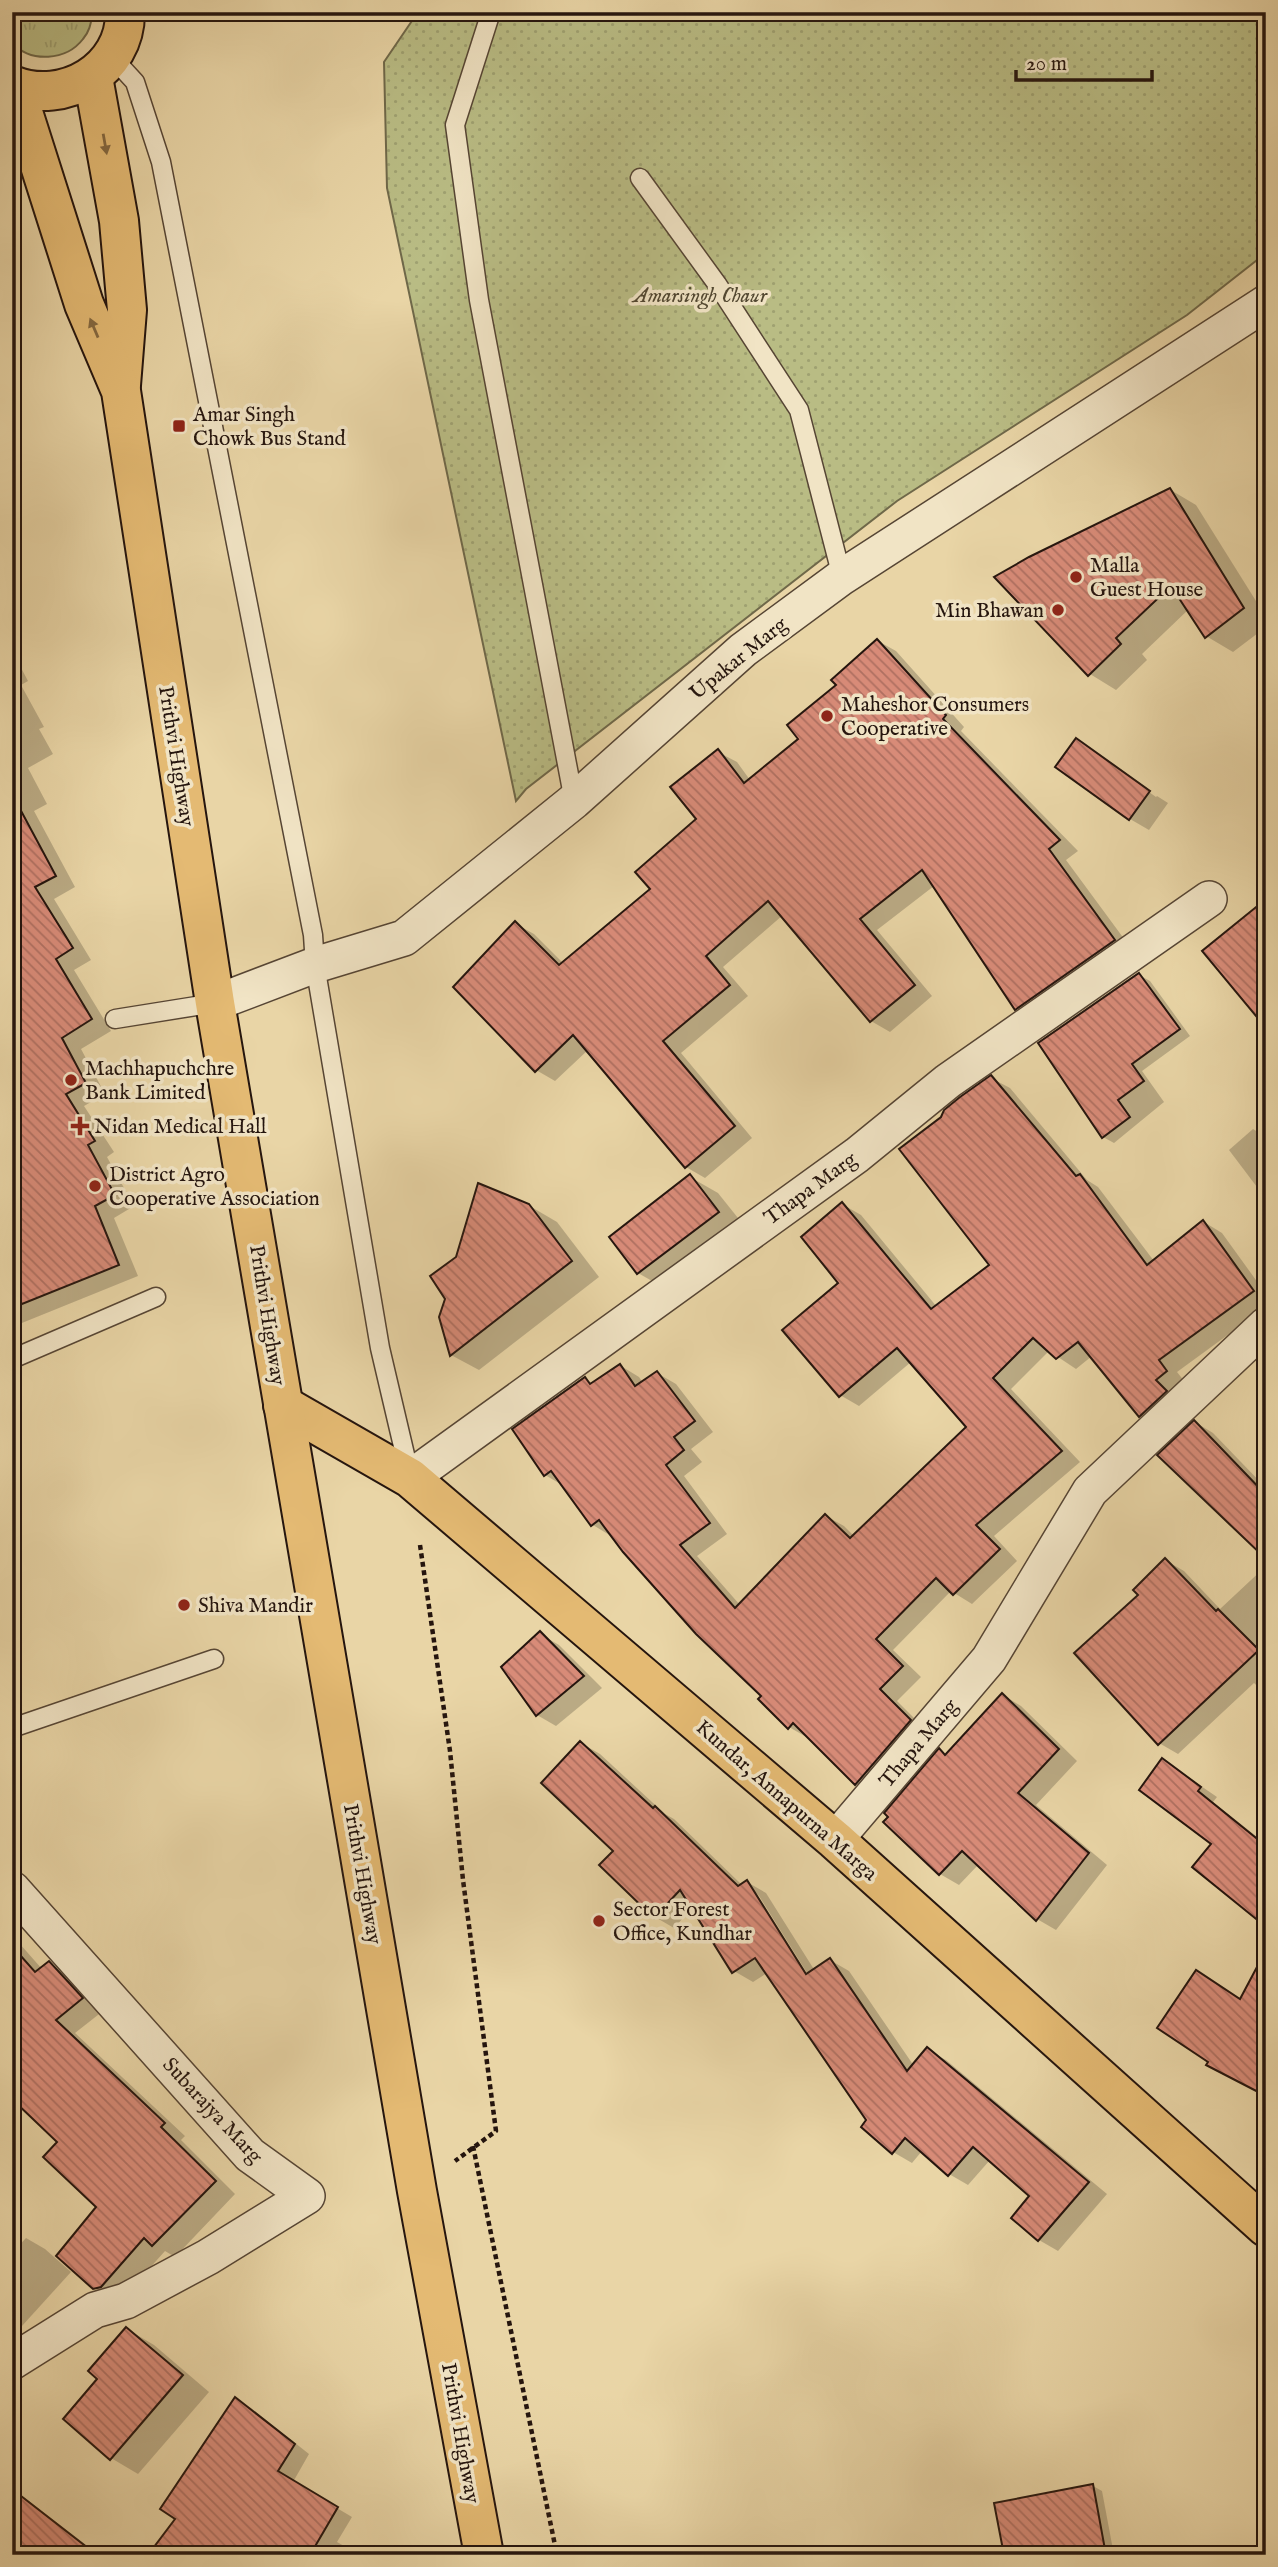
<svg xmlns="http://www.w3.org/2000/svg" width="1278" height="2567" viewBox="0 0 1278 2567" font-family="'IM FELL English',serif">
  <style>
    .grass { fill: url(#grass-tufts); stroke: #6f6849; stroke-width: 2 }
    .park { fill: url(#park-dots); stroke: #6f6849; stroke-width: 2 }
    .shadow { fill: #0003; fill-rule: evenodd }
    .building { fill: url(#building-back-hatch); stroke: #25150e; stroke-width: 2 }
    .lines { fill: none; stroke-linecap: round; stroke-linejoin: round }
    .lane-casing { stroke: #564534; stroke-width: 21 }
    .street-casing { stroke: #564534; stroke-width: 38 }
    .primary-casing { stroke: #25150e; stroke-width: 42 }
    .highway-casing { stroke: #25150e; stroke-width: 42 }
    .path { stroke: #25150e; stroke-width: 4.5; stroke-dasharray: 5 3.5; stroke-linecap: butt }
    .lane { stroke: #f1e4c5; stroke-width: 18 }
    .street { stroke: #f1e4c5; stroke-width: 35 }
    .primary { stroke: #e4ba73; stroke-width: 38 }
    .highway { stroke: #e4ba73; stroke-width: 38 }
    .oneway { fill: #846840 }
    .poi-dot { fill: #8f2418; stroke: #f1e4c5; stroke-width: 2.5 }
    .labels { text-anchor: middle; stroke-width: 7; stroke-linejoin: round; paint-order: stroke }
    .park-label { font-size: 21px; font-style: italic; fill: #514731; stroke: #f1e4c5 }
    .poi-label { font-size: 21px; fill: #25150e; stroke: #f1e4c5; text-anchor: start }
    .street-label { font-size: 21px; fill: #25150e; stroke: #f1e4c5 }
  </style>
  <defs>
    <pattern id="grass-tufts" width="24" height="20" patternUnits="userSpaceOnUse" patternTransform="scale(1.75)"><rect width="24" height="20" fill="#b9bc84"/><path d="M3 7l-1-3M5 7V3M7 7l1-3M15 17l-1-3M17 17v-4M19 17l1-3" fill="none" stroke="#9fa171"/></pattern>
    <pattern id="park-dots" width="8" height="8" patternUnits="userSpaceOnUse" patternTransform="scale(1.75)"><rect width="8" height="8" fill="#b9bc84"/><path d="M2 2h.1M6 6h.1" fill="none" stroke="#9fa171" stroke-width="1.8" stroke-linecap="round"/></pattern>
    <pattern id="building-back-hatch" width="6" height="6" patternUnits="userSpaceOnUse" patternTransform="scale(1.75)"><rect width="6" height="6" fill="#d88b78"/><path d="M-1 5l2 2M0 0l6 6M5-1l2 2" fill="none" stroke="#af7061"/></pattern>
  </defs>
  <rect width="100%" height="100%" fill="#e9d5a6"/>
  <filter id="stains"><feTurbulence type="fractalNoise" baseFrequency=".00286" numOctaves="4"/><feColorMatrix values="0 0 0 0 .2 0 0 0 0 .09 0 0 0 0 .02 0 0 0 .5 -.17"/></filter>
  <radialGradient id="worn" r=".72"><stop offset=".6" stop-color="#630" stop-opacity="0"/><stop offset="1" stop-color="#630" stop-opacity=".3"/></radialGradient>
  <path class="grass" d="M 12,12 L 93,12 C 91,22 90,31 83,39 C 66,61 31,63 12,43 Z"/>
  <path class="park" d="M 418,12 L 1266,12 L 1266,253 L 1187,315 L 897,501 L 526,789 L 516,801 L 387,188 L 384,62 Z"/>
  <g class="shadow">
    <path d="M 1169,489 L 1196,505 L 1266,617 L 1266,627 L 1233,652 L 1206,636 L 1189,609 L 1142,654 L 1147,660 L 1116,690 L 1090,674 Z"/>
    <path d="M 12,619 L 19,664 L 28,681 L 21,685 L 44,727 L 39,729 L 53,754 L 28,768 L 47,804 L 34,811 L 75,887 L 54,899 L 91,960 L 74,970 L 111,1031 L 81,1049 L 105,1094 L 84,1106 L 114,1152 L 107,1157 L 134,1206 L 114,1218 L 138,1276 L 12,1327 Z"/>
    <path d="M 878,641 L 896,651 L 964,727 L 961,731 L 1078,851 L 1066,860 L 1133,951 L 1035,1019 L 1017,1008 L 934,886 L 877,930 L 932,996 L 890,1032 L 871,1021 L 783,915 L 723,967 L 748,996 L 681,1053 L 752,1138 L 705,1178 L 686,1167 L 588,1050 L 555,1081 L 536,1070 L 516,924 L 534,934 L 564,964 L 653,890 L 698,819 L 718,752 L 737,762 L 750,780 L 801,739 L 838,685 Z"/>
    <path d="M 1076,740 L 1093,750 L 1093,752 L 1156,797 L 1157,796 L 1168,803 L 1149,830 L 1130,819 Z"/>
    <path d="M 1139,975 L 1150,981 L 1190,1036 L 1142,1071 L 1164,1102 L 1114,1143 L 1103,1137 Z"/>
    <path d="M 991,1078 L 1010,1088 L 1087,1180 L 1098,1187 L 1154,1261 L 1204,1222 L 1222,1233 L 1266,1294 L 1266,1307 L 1177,1372 L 1185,1382 L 1158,1427 L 1140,1416 L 1092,1356 L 1076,1369 L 1049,1351 L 1011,1389 L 1080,1462 L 994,1536 L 1017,1561 L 972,1604 L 951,1591 L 893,1650 L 921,1677 L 897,1701 L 928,1732 L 875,1794 L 857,1783 L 809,1736 L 808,1738 L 789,1727 L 764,1696 L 611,1536 L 593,1525 L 564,1486 L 545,1475 L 585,1379 L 594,1384 L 621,1366 L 639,1377 L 643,1383 L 657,1373 L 676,1384 L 713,1432 L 691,1449 L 702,1462 L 684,1476 L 727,1534 L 697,1556 L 740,1605 L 826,1516 L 844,1526 L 854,1536 L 968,1427 L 911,1362 L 859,1406 L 840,1395 L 842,1204 L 861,1215 L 937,1307 L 991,1265 Z"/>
    <path d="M 1253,1129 L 1266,1137 L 1266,1199 L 1229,1150 Z"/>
    <path d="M 690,1177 L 718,1193 L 746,1228 L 666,1289 L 638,1273 Z"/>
    <path d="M 528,1205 L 557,1222 L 599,1277 L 479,1370 L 451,1355 Z"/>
    <path d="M 1195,1422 L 1213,1433 L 1266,1488 L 1266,1557 Z"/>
    <path d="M 1165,1560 L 1184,1571 L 1220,1609 L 1266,1566 L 1266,1694 L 1254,1683 L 1178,1754 L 1159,1743 L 1140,1595 Z"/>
    <path d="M 540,1634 L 559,1645 L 602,1688 L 556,1726 L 537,1715 Z"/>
    <path d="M 1003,1695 L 1021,1706 L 1077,1761 L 1036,1805 L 1107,1865 L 1056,1930 L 1037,1919 L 979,1864 L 959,1885 L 940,1874 L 886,1822 L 940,1751 L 947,1755 Z"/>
    <path d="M 581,1743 L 600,1754 L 665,1814 L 674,1819 L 742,1885 L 747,1882 L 766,1893 L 815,1971 L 830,1960 L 849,1971 L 914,2066 L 927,2050 L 946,2060 L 1107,2194 L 1058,2251 L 1039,2240 L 1013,2217 L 1032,2196 L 990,2160 L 968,2185 L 949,2174 L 922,2151 L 912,2163 L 893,2152 L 868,2120 L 767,1973 L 753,1982 L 734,1971 L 693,1907 L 674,1928 L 655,1917 L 615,1851 ZM 753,1890 L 759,1896 L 812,1981 L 809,1983 Z"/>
    <path d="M 1163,1760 L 1217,1797 L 1213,1802 L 1266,1844 L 1266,1923 Z"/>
    <path d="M 12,1935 L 42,1969 L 50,1963 L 71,1975 L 103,2011 L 75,2033 L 185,2136 L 181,2140 L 235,2194 L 175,2257 L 165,2251 L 122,2299 L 116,2301 L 94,2288 L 98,2207 L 59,2142 L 12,2096 Z"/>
    <path d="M 26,2238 L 45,2249 L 71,2272 L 12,2337 L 12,2253 Z"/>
    <path d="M 127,2329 L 154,2345 L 209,2392 L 138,2474 L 111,2458 L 100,2379 Z"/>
    <path d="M 236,2399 L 251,2408 L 309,2454 L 293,2482 L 352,2517 L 337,2542 L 360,2555 L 150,2555 L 177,2518 Z"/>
    <path d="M 1093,2486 L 1102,2491 L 1114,2555 L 1006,2555 Z"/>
    <path d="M 12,2488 L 99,2555 L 24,2555 L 12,2546 Z"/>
  </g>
  <g class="building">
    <path d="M 1170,488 L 1244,608 L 1205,638 L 1171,586 L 1116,638 L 1121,644 L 1088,676 L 994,577 L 1029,557 Z"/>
    <path d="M 877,639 L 946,715 L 943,719 L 1060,840 L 1049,849 L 1115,940 L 1015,1010 L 922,870 L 860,919 L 915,985 L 870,1022 L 768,901 L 706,956 L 730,985 L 663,1041 L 735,1126 L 685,1168 L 573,1035 L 535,1072 L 453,987 L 515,921 L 559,965 L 650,889 L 635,872 L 696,819 L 670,787 L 718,749 L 744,783 L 798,739 L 787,725 L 836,685 L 831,680 Z"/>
    <path d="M 1076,738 L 1150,791 L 1129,820 L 1055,767 Z"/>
    <path d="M 12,794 L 56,876 L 35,887 L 73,948 L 56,959 L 92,1019 L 62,1038 L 86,1083 L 66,1094 L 95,1141 L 88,1145 L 115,1195 L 95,1206 L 119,1265 L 12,1308 Z"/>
    <path d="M 1266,899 L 1266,1028 L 1202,951 Z"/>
    <path d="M 1139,973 L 1180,1029 L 1132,1064 L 1144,1081 L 1118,1100 L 1130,1117 L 1102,1138 L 1038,1043 Z"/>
    <path d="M 991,1075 L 1076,1176 L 1080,1174 L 1147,1265 L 1203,1220 L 1254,1291 L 1159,1360 L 1167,1371 L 1156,1380 L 1167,1391 L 1139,1417 L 1078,1342 L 1056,1359 L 1033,1338 L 993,1378 L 1062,1451 L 976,1525 L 1000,1549 L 953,1595 L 936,1578 L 876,1639 L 903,1666 L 880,1689 L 911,1720 L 855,1785 L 793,1723 L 788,1729 L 758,1699 L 761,1696 L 696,1634 L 623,1552 L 599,1520 L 591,1526 L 551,1471 L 544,1476 L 512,1429 L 585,1377 L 590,1384 L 620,1364 L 635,1386 L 657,1371 L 695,1421 L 674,1437 L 684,1450 L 666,1465 L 710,1523 L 680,1545 L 735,1608 L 825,1514 L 850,1538 L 966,1427 L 897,1348 L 839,1397 L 782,1330 L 838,1283 L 801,1237 L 842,1202 L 931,1309 L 989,1265 L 899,1149 L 941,1117 L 944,1110 L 960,1097 Z"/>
    <path d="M 690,1174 L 719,1212 L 637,1274 L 609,1237 Z"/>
    <path d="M 478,1183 L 529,1204 L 572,1261 L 450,1356 L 439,1317 L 445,1299 L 430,1276 L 456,1257 Z"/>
    <path d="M 1194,1420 L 1266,1495 L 1266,1559 L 1157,1455 Z"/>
    <path d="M 1165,1558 L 1216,1611 L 1218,1609 L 1259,1650 L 1158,1745 L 1074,1653 L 1138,1595 L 1133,1590 Z"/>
    <path d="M 540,1631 L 584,1676 L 536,1716 L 501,1667 Z"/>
    <path d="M 1002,1693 L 1059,1749 L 1018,1793 L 1089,1853 L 1036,1921 L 962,1851 L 939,1875 L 883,1822 L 888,1817 L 884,1813 L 939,1748 L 945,1755 Z"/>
    <path d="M 580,1741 L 653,1808 L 655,1806 L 738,1886 L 747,1880 L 806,1974 L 830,1958 L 907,2071 L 927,2047 L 1089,2182 L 1038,2241 L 1011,2218 L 1029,2196 L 973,2147 L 948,2176 L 905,2138 L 892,2154 L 861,2127 L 866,2120 L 755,1958 L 732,1973 L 680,1890 L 654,1918 L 599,1865 L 613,1851 L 541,1783 Z"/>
    <path d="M 1162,1758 L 1201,1787 L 1198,1791 L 1266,1846 L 1266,1927 L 1192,1867 L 1211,1844 L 1139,1790 Z"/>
    <path d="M 12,1946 L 35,1972 L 49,1961 L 83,1998 L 56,2020 L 165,2123 L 161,2127 L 216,2181 L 152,2246 L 144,2238 L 101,2287 L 93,2289 L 56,2256 L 96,2207 L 43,2157 L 57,2142 L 12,2099 Z"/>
    <path d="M 1266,1950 L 1266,2096 L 1206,2065 L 1208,2062 L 1157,2028 L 1196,1970 L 1240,1999 Z"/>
    <path d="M 126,2327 L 183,2375 L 110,2460 L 63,2419 L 97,2379 L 88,2371 Z"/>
    <path d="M 235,2397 L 295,2444 L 278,2471 L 338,2507 L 310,2555 L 148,2555 L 175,2519 L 160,2509 Z"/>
    <path d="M 1093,2484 L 1106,2555 L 1004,2555 L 994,2503 Z"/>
    <path d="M 12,2489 L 97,2555 L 12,2555 Z"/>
  </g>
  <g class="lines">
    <defs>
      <g id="lane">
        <path d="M 491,12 L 455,125 L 479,300 L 574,801"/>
        <path d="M 112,57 L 135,82 L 161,162 L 313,935 L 315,965 L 380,1348 L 410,1476"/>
        <path d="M 640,178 L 717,284 L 799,410 L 842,577"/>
        <path d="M 115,1019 L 215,1003"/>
        <path d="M 12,1359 L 156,1297"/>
        <path d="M 12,1728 L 214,1659"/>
      </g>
      <g id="street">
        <path d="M 215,1003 L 315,965 L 404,938 L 574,801 L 743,650 L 842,577 L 1266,303"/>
        <path d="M 410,1478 L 857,1155 L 948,1081 L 1209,899"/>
        <path d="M 835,1840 L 989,1659 L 1090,1491 L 1266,1325"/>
        <path d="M 12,1889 L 250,2155 L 307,2196 L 208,2257 L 126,2301 L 95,2310 L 12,2362"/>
      </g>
      <path id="primary" d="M 283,1405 L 410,1478 L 835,1840 L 1266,2227"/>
      <g id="highway">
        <path d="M 93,77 L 119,221 L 127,310 L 121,385"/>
        <path d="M 12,85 C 64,106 126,70 125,12"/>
        <path d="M 15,87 L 84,304 L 121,391 L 215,1003 L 417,2191 L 484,2555"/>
      </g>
    </defs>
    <use href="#lane" class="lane-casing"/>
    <use href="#street" class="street-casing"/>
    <use href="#primary" class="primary-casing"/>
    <use href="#highway" class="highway-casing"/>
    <g class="path">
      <path d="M 420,1545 L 450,1751 L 463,1880 L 496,2131 L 455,2161"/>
      <path d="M 473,2146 L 557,2555"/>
    </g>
    <use href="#lane" class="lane"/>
    <use href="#street" class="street"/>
    <use href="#primary" class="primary"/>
    <use href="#highway" class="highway"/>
  </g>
  <defs><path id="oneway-solid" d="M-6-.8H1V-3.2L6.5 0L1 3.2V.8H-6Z" transform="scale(1.75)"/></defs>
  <g class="oneway">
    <use href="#oneway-solid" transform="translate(105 144) rotate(80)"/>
    <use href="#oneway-solid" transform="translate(94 328) rotate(-113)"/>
  </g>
  <g class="poi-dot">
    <rect x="172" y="419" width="14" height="14" rx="3.5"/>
    <circle cx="1076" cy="577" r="7"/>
    <circle cx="1058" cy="610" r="7"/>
    <circle cx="827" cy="716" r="7"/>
    <circle cx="71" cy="1080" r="7"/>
    <path d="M76.5 1115.5h7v7h7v7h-7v7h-7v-7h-7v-7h7z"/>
    <circle cx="95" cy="1186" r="7"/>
    <circle cx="184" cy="1605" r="7"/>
    <circle cx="599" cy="1921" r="7"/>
  </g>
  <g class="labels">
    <g class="park-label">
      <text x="700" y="302">Amarsingh Chaur</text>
    </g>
    <g class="poi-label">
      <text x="193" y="421">Amar Singh<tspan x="193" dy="24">Chowk Bus Stand</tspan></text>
      <text x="1090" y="572">Malla<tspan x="1090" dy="24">Guest House</tspan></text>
      <text x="1044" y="617" text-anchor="end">Min Bhawan</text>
      <text x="841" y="711">Maheshor Consumers<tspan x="841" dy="24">Cooperative</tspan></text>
      <text x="85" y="1075">Machhapuchchre<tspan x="85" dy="24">Bank Limited</tspan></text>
      <text x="94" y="1133">Nidan Medical Hall</text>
      <text x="109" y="1181">District Agro<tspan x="109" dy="24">Cooperative Association</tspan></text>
      <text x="198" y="1612">Shiva Mandir</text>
      <text x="613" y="1916">Sector Forest<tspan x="613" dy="24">Office, Kundhar</tspan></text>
    </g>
    <g class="street-label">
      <text transform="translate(738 658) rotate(-39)" y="7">Upakar Marg</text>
      <text transform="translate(177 756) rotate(81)" y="7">Prithvi Highway</text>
      <text transform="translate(810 1188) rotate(-36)" y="7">Thapa Marg</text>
      <text transform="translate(268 1315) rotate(81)" y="7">Prithvi Highway</text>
      <text transform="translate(918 1743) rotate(-50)" y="7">Thapa Marg</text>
      <text transform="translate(787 1800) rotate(41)" y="7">Kundar, Annapurna Marga</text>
      <text transform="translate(363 1874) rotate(80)" y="7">Prithvi Highway</text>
      <text transform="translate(213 2110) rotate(47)" y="7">Subarajya Marg</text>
      <text transform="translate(461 2433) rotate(80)" y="7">Prithvi Highway</text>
    </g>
  </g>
  <rect width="1278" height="2567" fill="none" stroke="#e9d5a6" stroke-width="42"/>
  <rect x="14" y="14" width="1250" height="2539" fill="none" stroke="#25150e" stroke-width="3.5"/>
  <rect x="21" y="21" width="1236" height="2525" fill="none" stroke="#25150e" stroke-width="2"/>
  <path d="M1016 70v10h136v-10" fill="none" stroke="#25150e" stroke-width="3.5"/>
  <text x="1026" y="70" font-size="21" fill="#25150e" stroke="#f1e4c5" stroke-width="5" paint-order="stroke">20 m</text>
  <rect width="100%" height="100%" filter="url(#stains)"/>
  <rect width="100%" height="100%" fill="url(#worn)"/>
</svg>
